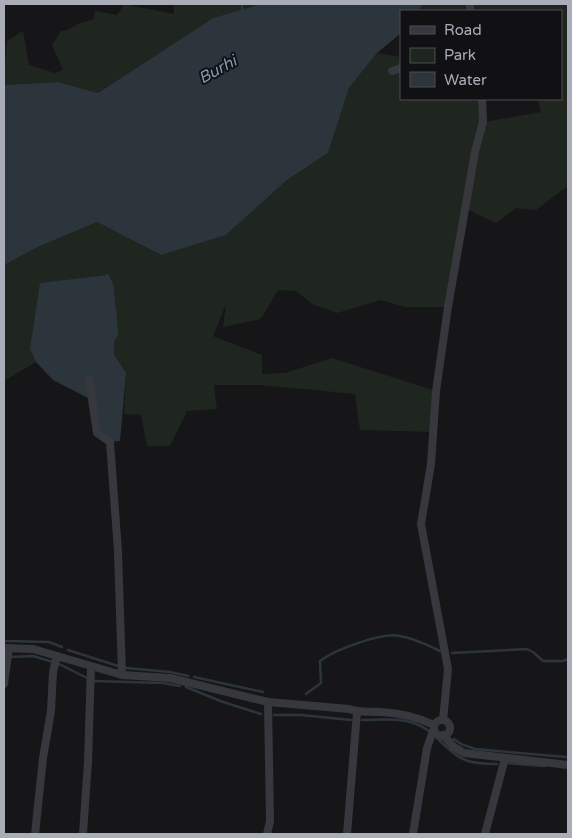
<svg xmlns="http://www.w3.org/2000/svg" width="572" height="838" viewBox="0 0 572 838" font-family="'Varela Round',sans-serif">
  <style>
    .green { fill: #1e261f }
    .water { fill: #2c353c }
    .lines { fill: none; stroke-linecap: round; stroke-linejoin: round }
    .stream { stroke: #2c353c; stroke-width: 2.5 }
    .street { stroke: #37383d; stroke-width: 8 }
    .labels { text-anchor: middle; stroke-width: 4; stroke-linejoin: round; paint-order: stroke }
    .water-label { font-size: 16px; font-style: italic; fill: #7f9bb3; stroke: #111113 }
  </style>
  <rect width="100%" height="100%" fill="#161618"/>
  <g class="green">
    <path d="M 124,4 L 174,14 L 174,4 L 257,4 L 254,6 L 213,18 L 98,93 L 58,82 L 4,85 L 4,64 L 5,63 L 7,41 L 23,31 L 29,65 L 55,73 L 63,70 L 52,45 L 61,31 L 66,31 L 78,24 L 94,19 L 95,11 L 117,15 Z"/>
    <path d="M 423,4 L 567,4 L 568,186 L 536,210 L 516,208 L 496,223 L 466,209 L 448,307 L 405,307 L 381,300 L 337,313 L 312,304 L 296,291 L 278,290 L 261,319 L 223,327 L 226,304 L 213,336 L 262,355 L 262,374 L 285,373 L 332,358 L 436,391 L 434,432 L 360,430 L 355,394 L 260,385 L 214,385 L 217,409 L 187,411 L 170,446 L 147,446 L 141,415 L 124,414 L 126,373 L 114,354 L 115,338 L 117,332 L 30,348 L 36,362 L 4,381 L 4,265 L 38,247 L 97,222 L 161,255 L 226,235 L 287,180 L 328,153 L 349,88 L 377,53 L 401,57 L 401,99 L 482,99 L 484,122 L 541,112 L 538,99 L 561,99 L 561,11 L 418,11 Z"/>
  </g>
  <g class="water">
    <path d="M 257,4 L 423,4 L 418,11 L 401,11 L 401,33 L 377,53 L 349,88 L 328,153 L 287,180 L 226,235 L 161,255 L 97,222 L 38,247 L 4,265 L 4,85 L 58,82 L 98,93 L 213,18 L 254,6 Z"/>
    <path d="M 108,275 L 112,284 L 117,332 L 115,338 L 114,354 L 126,373 L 120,441 L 110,442 L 97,433 L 92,400 L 53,380 L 36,362 L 30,349 L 40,283 Z"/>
  </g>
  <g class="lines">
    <g class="stream">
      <path d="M 242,12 L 242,4"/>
      <path d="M 107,275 L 112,284 L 117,332 L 115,338"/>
      <path d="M 4,641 L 49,642 L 62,647"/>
      <path d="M 68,650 L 118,666"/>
      <path d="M 452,653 L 527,649 L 533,652 L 543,661 L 563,661 L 568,659"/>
      <path d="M 10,657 L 33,656 L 53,662"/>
      <path d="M 59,664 L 87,678"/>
      <path d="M 126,668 L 170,672 L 188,676"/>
      <path d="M 194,677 L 263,692"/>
      <path d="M 94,681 L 163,683 L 180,686"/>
      <path d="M 186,687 L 223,702 L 261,714"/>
      <path d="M 306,694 L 321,683 L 320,661 C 334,650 382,632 400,636 C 414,638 427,645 440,651"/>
      <path d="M 274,715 L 301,715 L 351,720"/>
      <path d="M 362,720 C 385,720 409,716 429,731"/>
      <path d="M 436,737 C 459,760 465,764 497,764"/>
      <path d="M 454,739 L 461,744 L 475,749 L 566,757"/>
      <path d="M 506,763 L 545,766"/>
    </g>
    <g class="street">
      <path d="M 470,11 L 470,4"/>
      <path d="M 392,71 L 401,68"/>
      <path d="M 89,379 L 97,433 L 110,442 L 118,551 L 122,675"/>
      <path d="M 4,648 L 33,649 L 122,675 L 170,678 L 268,702 L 349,709 C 360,713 369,711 381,712 C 400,713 417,717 434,725"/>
      <path d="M 4,684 L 9,648"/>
      <path d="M 443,720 L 448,669 L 421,524 L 431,464 L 436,391 L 448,307 L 475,152 L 483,122 L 482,99"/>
      <circle cx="442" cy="728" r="8"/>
      <path d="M 443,735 L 454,747 L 464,753 L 568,765"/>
      <path d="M 35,834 L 43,758 L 51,711 L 53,672 L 57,656"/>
      <path d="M 83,834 L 88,762 L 91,666"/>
      <path d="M 267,834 L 270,821 L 268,702"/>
      <path d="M 347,834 L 357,712"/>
      <path d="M 413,834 L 427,748 L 434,728"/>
      <path d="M 485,834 L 505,758"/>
    </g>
  </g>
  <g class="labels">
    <g class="water-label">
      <text transform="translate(217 69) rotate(-29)" y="6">Burhi</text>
    </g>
  </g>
  <rect width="572" height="838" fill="none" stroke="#a8adb8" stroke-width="10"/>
  <rect x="400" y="10" width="162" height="90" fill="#111113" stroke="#4d4f55"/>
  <rect x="410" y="26" width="25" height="8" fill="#37383d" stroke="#4d4f55"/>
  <text x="444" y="35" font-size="15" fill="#a8adb8">Road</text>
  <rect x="410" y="48" width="25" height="15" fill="#1e261f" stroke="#4d4f55"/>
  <text x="444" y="60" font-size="15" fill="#a8adb8">Park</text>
  <rect x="410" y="72" width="25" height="15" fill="#2c353c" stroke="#4d4f55"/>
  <text x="444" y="85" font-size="15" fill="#a8adb8">Water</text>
</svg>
